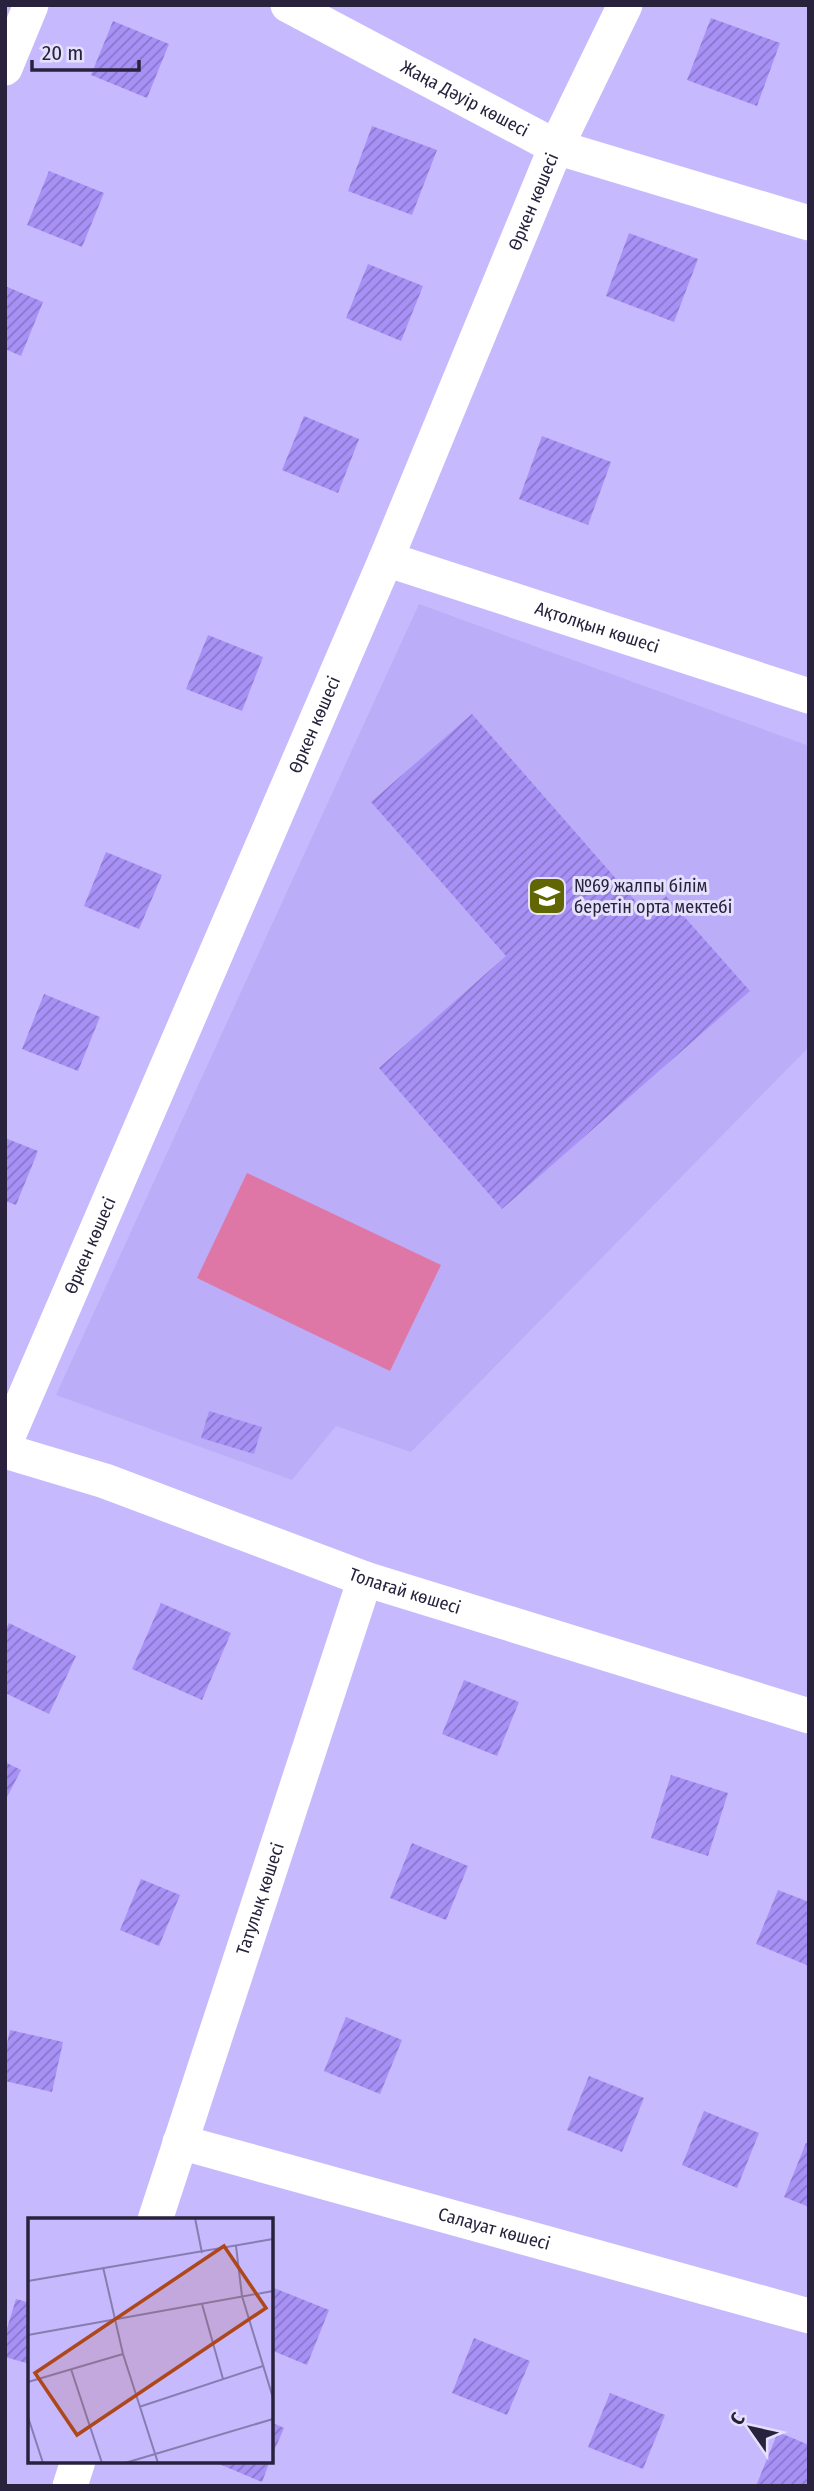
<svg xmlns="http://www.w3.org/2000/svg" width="814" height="2491" viewBox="0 0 814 2491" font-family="'Fira Sans Condensed',sans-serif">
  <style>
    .built { fill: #bcadf9 }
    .pitch { fill: #df77a6 }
    .building { fill: url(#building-hatch) }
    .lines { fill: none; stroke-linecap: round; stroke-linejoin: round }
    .minor { stroke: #fff; stroke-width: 35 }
    .labels { text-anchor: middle; stroke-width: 6; stroke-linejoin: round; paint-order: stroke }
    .street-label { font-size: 18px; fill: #28223d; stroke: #e5e1fd }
    .poi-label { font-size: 18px; fill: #28223d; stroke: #e5e1fd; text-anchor: start }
    .inset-road { fill: none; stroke: #877db1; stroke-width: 2 }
    .view { fill: #ae481b; fill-opacity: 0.15; stroke: #ae481b; stroke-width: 3.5 }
    .inset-edge { fill: none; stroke: #28223d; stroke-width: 3.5 }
  </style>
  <defs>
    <pattern id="building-hatch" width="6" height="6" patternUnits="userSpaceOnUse" patternTransform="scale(1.75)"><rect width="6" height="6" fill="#a891f6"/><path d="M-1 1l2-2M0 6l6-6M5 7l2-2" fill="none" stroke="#8976c8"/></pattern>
  </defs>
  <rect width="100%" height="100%" fill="#c6b9fe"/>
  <path class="built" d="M 419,604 L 809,746 L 809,1047 L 411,1452 L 336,1426 L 292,1480 L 56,1395 Z"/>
  <path class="pitch" d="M 247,1173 L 441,1265 L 390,1371 L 197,1278 Z"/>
  <g class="building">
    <path d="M 711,18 L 780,43 L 757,106 L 687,80 Z"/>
    <path d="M 113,21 L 169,44 L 147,98 L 91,75 Z"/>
    <path d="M 372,126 L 437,150 L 412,215 L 348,191 Z"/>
    <path d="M 49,171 L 104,193 L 82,247 L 27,225 Z"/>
    <path d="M 629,233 L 698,259 L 674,322 L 606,296 Z"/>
    <path d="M 368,264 L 423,286 L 401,341 L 346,318 Z"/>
    <path d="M 5,286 L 43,302 L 21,356 L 5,349 Z"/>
    <path d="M 304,416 L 359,439 L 338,493 L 282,470 Z"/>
    <path d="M 542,436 L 611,462 L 588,525 L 519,499 Z"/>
    <path d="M 208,635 L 263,657 L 242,711 L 186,689 Z"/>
    <path d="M 472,714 L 646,913 L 666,896 L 750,991 L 502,1209 L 379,1068 L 506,956 L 371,802 Z"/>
    <path d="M 106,852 L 162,875 L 139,929 L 84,906 Z"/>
    <path d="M 44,994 L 100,1017 L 78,1071 L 22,1049 Z"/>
    <path d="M 5,1138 L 38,1151 L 16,1205 L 5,1201 Z"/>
    <path d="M 209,1411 L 262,1427 L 254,1454 L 201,1438 Z"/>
    <path d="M 161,1603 L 231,1633 L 202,1700 L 132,1669 Z"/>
    <path d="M 9,1623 L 76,1656 L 49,1714 L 5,1693 L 5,1631 Z"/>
    <path d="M 464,1680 L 519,1702 L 497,1756 L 442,1734 Z"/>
    <path d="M 5,1762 L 21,1770 L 5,1801 Z"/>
    <path d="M 671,1775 L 728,1793 L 708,1856 L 651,1838 Z"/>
    <path d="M 412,1843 L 468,1866 L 446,1920 L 390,1898 Z"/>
    <path d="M 141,1879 L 180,1895 L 159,1946 L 120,1930 Z"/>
    <path d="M 778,1890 L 809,1902 L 809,1966 L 756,1944 Z"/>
    <path d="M 346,2017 L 402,2040 L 380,2094 L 324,2071 Z"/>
    <path d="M 10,2030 L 63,2042 L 52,2092 L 5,2081 L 5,2052 Z"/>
    <path d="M 589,2076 L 644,2098 L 622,2152 L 567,2130 Z"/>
    <path d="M 704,2111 L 759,2133 L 737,2188 L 682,2165 Z"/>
    <path d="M 806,2143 L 809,2144 L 809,2207 L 784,2197 Z"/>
    <path d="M 274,2288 L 329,2310 L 307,2365 L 271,2350 Z"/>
    <path d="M 16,2299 L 30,2303 L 30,2364 L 5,2357 L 5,2335 Z"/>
    <path d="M 474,2338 L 530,2361 L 507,2415 L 452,2393 Z"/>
    <path d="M 610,2393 L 665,2415 L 643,2469 L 588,2447 Z"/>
    <path d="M 271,2422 L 284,2428 L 271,2458 Z"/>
    <path d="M 778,2432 L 809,2445 L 809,2486 L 756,2486 Z"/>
    <path d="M 212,2461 L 270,2461 L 262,2482 Z"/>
  </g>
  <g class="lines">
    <g class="minor">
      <path id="s1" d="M 288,5 L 556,147 L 809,223"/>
      <path d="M 5,68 L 31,5"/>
      <path id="s2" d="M 386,559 L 809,696"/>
      <path id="s3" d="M 5,1443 L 386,559 L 556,147 L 625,5"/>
      <path id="s4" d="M 5,1451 L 105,1481 L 365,1579 L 809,1716"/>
      <path id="s5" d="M 180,2142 L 809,2316"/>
      <path id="s6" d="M 155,2220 L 365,1579"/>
      <path d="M 70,2486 L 78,2461"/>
    </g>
  </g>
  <defs>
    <symbol id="school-square" viewBox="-11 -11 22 22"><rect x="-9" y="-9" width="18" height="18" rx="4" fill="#616602" stroke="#e5e1fd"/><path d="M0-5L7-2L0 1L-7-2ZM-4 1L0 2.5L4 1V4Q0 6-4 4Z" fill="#fff"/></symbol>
  </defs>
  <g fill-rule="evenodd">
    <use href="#school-square" x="525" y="874" width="44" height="44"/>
  </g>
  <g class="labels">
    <g class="street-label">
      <text dy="6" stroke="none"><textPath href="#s1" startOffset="200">Жаңа Дәуір көшесі</textPath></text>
      <text dy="6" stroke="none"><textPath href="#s3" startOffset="1349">Өркен көшесі</textPath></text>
      <text dy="6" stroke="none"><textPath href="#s2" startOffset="222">Ақтолқын көшесі</textPath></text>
      <text dy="6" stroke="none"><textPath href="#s3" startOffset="782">Өркен көшесі</textPath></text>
      <text dy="6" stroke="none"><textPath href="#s3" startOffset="215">Өркен көшесі</textPath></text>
      <text dy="6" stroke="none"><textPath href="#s4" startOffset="424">Толағай көшесі</textPath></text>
      <text dy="6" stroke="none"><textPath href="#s6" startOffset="338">Татулық көшесі</textPath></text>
      <text dy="6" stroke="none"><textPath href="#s5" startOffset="326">Салауат көшесі</textPath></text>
    </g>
    <g class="poi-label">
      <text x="574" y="892">№69 жалпы білім<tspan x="574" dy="21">беретін орта мектебі</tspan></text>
    </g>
  </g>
  <g transform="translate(28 2218)">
    <rect width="245" height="245" fill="#c6b9fe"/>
    <path class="inset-road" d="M 167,0 L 174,35M 208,28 L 214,78 L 245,180M 75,49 L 95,136 L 130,245M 0,63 L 245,21M 174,86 L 195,161M 0,117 L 245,73M 43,151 L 74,245M 0,164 L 95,136M 111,189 L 235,148M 0,199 L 15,245M 97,245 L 245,201"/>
    <path class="view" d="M 196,28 L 238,90 L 49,217 L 7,155 Z"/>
    <rect width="245" height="245" class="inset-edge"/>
  </g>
  <rect width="814" height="2491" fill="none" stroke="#28223d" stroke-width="14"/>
  <g transform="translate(751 2428) rotate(304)" stroke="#e5e1fd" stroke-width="5" paint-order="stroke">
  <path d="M0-5L12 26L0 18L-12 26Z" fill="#28223d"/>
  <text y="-10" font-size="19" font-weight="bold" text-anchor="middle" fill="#28223d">С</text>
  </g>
  <path d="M32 60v10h107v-10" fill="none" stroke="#28223d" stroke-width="3.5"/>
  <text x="42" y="60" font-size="21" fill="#28223d" stroke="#e5e1fd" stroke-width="5" paint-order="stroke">20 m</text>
</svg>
